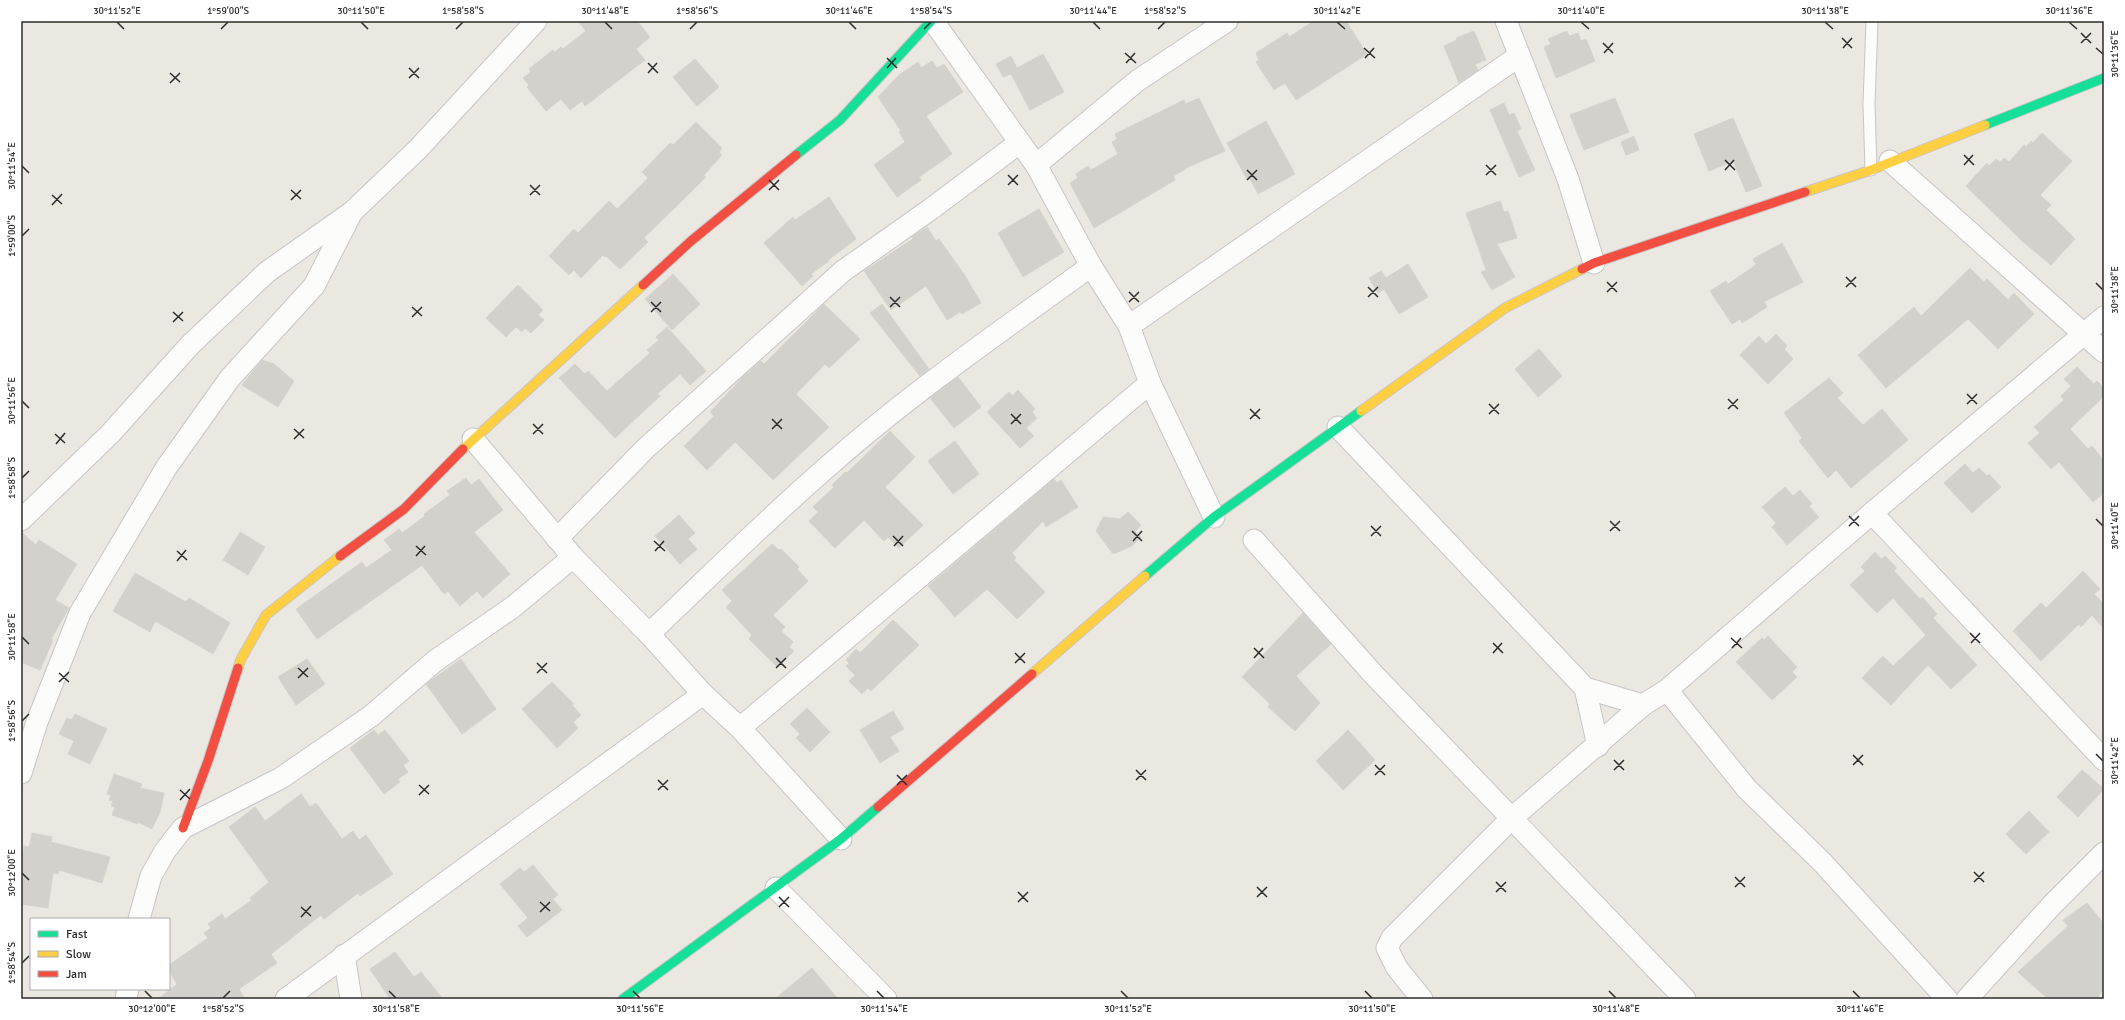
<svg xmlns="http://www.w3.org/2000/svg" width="2125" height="1020" viewBox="0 0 2125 1020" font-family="Signika,sans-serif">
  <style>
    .building { fill: #d3d1cc; stroke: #d5d4cd }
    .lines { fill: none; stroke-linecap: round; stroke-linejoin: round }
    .lane-casing { stroke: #c8c6c7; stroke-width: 13 }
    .street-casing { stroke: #c8c6c7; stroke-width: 23 }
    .fast-casing { stroke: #c8c6c7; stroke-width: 11 }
    .slow-casing { stroke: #c8c6c7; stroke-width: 11 }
    .jam-casing { stroke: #c8c6c7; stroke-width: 11 }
    .lane { stroke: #fcfcfa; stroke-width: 11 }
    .street { stroke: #fcfcfa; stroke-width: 21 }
    .fast { stroke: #16e098; stroke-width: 9 }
    .slow { stroke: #ffcf43; stroke-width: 9 }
    .jam { stroke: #f24e42; stroke-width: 9 }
    .ticks { fill: none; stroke: #2c2c2c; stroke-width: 1.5 }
    .neatline { fill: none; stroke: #2c2c2c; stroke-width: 1.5 }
    .ticks-label { font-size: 10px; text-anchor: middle; fill: #2c2c2c }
  </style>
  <rect width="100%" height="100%" fill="#eae8e1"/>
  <g class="building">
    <path d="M 578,21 L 637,21 L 650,37 L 636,49 L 645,60 L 585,106 L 582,101 L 570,110 L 561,99 L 546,111 L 527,87 L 529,85 L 523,78 L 531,72 L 529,69 L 553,50 L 555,52 L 561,47 L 563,49 L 586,31 Z"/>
    <path d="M 1314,21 L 1346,21 L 1367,54 L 1296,100 L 1285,83 L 1274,90 L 1256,62 L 1259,60 L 1256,53 L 1287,33 L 1289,37 Z"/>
    <path d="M 1474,31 L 1486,60 L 1475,64 L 1478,70 L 1459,83 L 1444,46 L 1457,40 L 1456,38 Z"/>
    <path d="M 1567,31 L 1569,36 L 1578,33 L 1581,41 L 1586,39 L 1595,61 L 1556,78 L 1544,47 L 1551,44 L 1548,39 Z"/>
    <path d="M 1043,54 L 1064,92 L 1030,110 L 1011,74 L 1003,77 L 996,64 L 1011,56 L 1017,68 Z"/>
    <path d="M 695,59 L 719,87 L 697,106 L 673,77 Z"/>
    <path d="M 932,61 L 937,68 L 944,64 L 963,92 L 926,116 L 952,154 L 919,177 L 921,180 L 897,197 L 874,165 L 905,142 L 899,132 L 901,131 L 878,97 L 899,75 L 918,62 L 921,68 Z"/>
    <path d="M 1199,98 L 1225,151 L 1186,168 L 1186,169 L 1173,176 L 1175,180 L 1094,228 L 1070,183 L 1078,178 L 1076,174 L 1088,166 L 1091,170 L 1118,154 L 1112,142 L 1117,139 L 1115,134 L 1184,100 L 1186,104 Z"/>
    <path d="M 1615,98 L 1629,132 L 1584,150 L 1570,115 Z"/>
    <path d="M 1504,103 L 1509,115 L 1514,113 L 1521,129 L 1517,131 L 1535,170 L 1519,177 L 1490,110 Z"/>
    <path d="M 1733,118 L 1762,186 L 1746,192 L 1733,161 L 1709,171 L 1694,134 Z"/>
    <path d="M 1266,121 L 1295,174 L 1258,194 L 1249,177 L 1247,179 L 1227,143 Z"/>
    <path d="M 696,122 L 722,148 L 719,152 L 722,155 L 704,175 L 706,177 L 644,238 L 648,242 L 620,269 L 606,256 L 605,257 L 603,255 L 581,278 L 574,270 L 569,275 L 549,256 L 574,229 L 578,233 L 609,201 L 617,209 L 648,178 L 642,172 L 670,143 L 673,145 Z"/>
    <path d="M 2042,133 L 2072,161 L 2040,195 L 2051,205 L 2046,210 L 2075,239 L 2051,265 L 2022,241 L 1966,186 L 1987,163 L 1989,166 L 1996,159 L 2000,162 L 2004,158 L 2009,162 L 2024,145 L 2026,147 L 2031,141 L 2033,143 Z"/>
    <path d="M 1634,136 L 1639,150 L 1626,155 L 1621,142 Z"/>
    <path d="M 829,197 L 856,239 L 828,260 L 829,261 L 811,274 L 813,276 L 802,286 L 764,243 L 793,217 L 795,220 Z"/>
    <path d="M 1500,201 L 1504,212 L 1508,211 L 1517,238 L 1497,244 L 1515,277 L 1492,290 L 1481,272 L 1486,270 L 1466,213 Z"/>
    <path d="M 1039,209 L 1064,252 L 1023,277 L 998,233 Z"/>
    <path d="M 927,227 L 936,241 L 939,239 L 964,274 L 981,303 L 962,314 L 960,312 L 947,320 L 926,286 L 891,310 L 864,271 L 913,239 L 912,237 Z"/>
    <path d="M 1782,243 L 1803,282 L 1764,302 L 1767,307 L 1742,323 L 1740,319 L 1732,324 L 1710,291 L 1726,281 L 1728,284 L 1756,265 L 1753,259 Z"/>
    <path d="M 1408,264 L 1428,297 L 1399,314 L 1384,289 L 1378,293 L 1369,278 L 1381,271 L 1386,278 Z"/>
    <path d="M 1970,268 L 1984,282 L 1987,279 L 2008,300 L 2014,293 L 2034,314 L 1998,349 L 1968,319 L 1886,388 L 1858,355 L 1914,307 L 1921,316 Z"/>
    <path d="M 673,274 L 700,304 L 672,330 L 645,299 Z"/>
    <path d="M 518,285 L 543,310 L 538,315 L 544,320 L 531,333 L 525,328 L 522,332 L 516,327 L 506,337 L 486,318 Z"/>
    <path d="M 824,304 L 860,339 L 829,368 L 825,364 L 796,394 L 829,427 L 773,480 L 735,442 L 707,470 L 684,446 L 714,416 L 710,412 L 742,378 L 761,361 L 764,364 Z"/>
    <path d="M 882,304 L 929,369 L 920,376 L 870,313 Z"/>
    <path d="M 667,327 L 706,371 L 690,385 L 680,374 L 657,394 L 660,396 L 615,438 L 559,378 L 575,364 L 585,374 L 588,371 L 607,391 L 650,353 L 647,350 L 659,340 L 656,337 Z"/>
    <path d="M 1776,334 L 1787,346 L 1784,349 L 1793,359 L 1768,384 L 1740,355 L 1759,336 L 1766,344 Z"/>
    <path d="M 1539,349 L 1562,376 L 1538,397 L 1515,369 Z"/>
    <path d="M 262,360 L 274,364 L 294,381 L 278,407 L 242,385 Z"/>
    <path d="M 2077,367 L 2094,384 L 2097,381 L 2104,388 L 2104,396 L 2070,429 L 2088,449 L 2092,446 L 2104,461 L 2104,493 L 2093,502 L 2059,462 L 2051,469 L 2028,443 L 2040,433 L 2034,427 L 2064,400 L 2061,396 L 2071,386 L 2064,379 Z"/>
    <path d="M 958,377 L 981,407 L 954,428 L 930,398 Z"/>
    <path d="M 1829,378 L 1843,393 L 1837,398 L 1863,425 L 1882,409 L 1908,440 L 1851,488 L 1836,470 L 1828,478 L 1799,441 L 1802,438 L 1784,413 Z"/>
    <path d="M 1018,390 L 1035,409 L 1032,412 L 1037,418 L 1026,428 L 1034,436 L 1020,448 L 987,412 L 1009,392 L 1012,396 Z"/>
    <path d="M 890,431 L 915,457 L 885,487 L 923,525 L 899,548 L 888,537 L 884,541 L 864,520 L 835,548 L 809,521 L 818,512 L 813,507 L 834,487 L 832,485 L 845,472 L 847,473 Z"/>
    <path d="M 955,441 L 979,474 L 953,494 L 928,461 Z"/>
    <path d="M 1965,464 L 1973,473 L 1979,468 L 1987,476 L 1989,474 L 2001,487 L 1972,513 L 1944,483 Z"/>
    <path d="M 466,478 L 471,485 L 479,479 L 503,510 L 474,532 L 510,574 L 483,598 L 477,591 L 460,606 L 448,591 L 444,594 L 422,565 L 317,639 L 296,609 L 362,562 L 366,568 L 392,550 L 384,540 L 399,529 L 402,533 L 425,516 L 424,514 L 450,495 L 447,491 Z"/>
    <path d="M 1054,479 L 1057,483 L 1061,480 L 1078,507 L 1046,527 L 1043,521 L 1012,553 L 1016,558 L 1014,560 L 1045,592 L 1017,619 L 987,589 L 955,617 L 928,586 Z"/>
    <path d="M 1785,487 L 1793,496 L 1800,490 L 1812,504 L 1809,506 L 1819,517 L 1787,545 L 1772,527 L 1776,523 L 1762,507 Z"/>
    <path d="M 1128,512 L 1141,525 L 1135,532 L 1141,537 L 1132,546 L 1113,554 L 1096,531 L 1103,517 L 1120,519 Z"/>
    <path d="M 679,515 L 695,533 L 688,539 L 697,549 L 680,564 L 655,536 Z"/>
    <path d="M 21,532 L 36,545 L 39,540 L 77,564 L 55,600 L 69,608 L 51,639 L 53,640 L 40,670 L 21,662 Z"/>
    <path d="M 240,532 L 265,547 L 248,575 L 223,560 Z"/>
    <path d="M 772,544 L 779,550 L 781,549 L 799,567 L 797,569 L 808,581 L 773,615 L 785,627 L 781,631 L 793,642 L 789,647 L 794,651 L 777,667 L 749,639 L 752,635 L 726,607 L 732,601 L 722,590 Z"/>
    <path d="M 1875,552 L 1881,559 L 1885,556 L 1897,568 L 1894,571 L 1920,599 L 1922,597 L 1937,614 L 1933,618 L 1977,665 L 1951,689 L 1928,665 L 1891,705 L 1862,678 L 1883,656 L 1893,666 L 1926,635 L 1893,598 L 1877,613 L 1850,585 L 1865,571 L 1861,567 Z"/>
    <path d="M 2083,571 L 2100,589 L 2094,594 L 2104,604 L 2104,629 L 2092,615 L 2081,627 L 2079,624 L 2041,661 L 2013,631 L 2041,603 L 2046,608 Z"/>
    <path d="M 135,573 L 186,602 L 189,598 L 230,623 L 213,654 L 155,621 L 150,632 L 113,611 Z"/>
    <path d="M 1303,613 L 1331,644 L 1296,676 L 1320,703 L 1295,731 L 1268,707 L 1270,704 L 1242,677 Z"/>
    <path d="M 893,620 L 919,645 L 871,691 L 868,688 L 862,694 L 849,681 L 855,675 L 846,666 L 849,663 L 846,660 L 856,649 L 860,653 Z"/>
    <path d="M 1768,636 L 1797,667 L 1792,672 L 1797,677 L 1772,700 L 1736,662 L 1762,638 L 1764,640 Z"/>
    <path d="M 307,659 L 325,684 L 296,705 L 278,677 Z"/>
    <path d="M 461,659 L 496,709 L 462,734 L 426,684 Z"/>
    <path d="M 552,682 L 574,704 L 572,705 L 581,715 L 573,722 L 578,728 L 557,748 L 522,709 Z"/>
    <path d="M 807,708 L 830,732 L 810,752 L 796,738 L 800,734 L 790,724 Z"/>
    <path d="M 893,711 L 904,729 L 890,737 L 899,751 L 880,763 L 860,730 Z"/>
    <path d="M 75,714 L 107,729 L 90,764 L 68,754 L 74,741 L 59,734 L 67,718 L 72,720 Z"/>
    <path d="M 374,730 L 378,735 L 385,730 L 409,761 L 403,765 L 408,772 L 398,779 L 400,782 L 384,794 L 350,748 Z"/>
    <path d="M 1348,730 L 1375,760 L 1343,790 L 1316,761 Z"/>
    <path d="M 2082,770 L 2104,789 L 2078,817 L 2057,797 Z"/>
    <path d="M 114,774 L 142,784 L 140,788 L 164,793 L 160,812 L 152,829 L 138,822 L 138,824 L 112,815 L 115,807 L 111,806 L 113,801 L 109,800 L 111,795 L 107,794 Z"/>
    <path d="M 301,794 L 310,807 L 316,803 L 342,839 L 353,831 L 359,840 L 366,835 L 393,874 L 360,896 L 358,893 L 324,919 L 321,915 L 271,954 L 277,963 L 239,989 L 245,999 L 158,999 L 177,984 L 169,971 L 169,965 L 208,938 L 204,933 L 211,928 L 208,924 L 222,914 L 225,919 L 252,900 L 250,898 L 269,882 L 229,827 L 255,807 L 265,821 Z"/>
    <path d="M 2029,811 L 2049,832 L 2026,854 L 2006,834 Z"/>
    <path d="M 32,833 L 52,837 L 51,842 L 110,857 L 102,883 L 59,870 L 58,874 L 53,873 L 48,908 L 21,904 L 21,859 L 24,846 L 29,847 Z"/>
    <path d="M 533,865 L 558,895 L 553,899 L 562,910 L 527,937 L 518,926 L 528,918 L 500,884 L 520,868 L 524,872 Z"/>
    <path d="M 2087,903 L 2104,924 L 2104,987 L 2097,999 L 2048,999 L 2018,972 L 2068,926 L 2063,920 Z"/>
    <path d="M 395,952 L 414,977 L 421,972 L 443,999 L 390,999 L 370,969 Z"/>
    <path d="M 812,968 L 838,999 L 775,999 Z"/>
  </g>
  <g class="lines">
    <defs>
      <path id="lane" d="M 1871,170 L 1869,104 L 1872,21"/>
      <g id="street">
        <path d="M 933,21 L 1036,165 L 1091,266 L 1129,326 L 1150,383 L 1214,517"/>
        <path d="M 1506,21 L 1568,179 L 1594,263"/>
        <path d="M 1890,161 L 2104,352"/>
        <path d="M 1036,165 L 1137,81 L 1227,21"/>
        <path d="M 1129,326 L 1519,56"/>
        <path d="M 1338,427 L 1585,688 L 1643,705"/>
        <path d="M 473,439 L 573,557 L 649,634 L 703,694 L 740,728 L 841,839"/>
        <path d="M 1872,513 L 2104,760"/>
        <path d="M 21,520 L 110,434 L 190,345 L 267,272 L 352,212 L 418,149 L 536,21"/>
        <path d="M 557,539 L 646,448 L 843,271 L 931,209 L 1019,143"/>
        <path d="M 1254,540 L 1374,675 L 1685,999"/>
        <path d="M 649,634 C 710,576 769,517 833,462 C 914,391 1004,329 1091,266"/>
        <path d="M 1585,688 L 1598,746"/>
        <path d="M 1667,690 L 1747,789 L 1822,862 L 1947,999"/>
        <path d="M 740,728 L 1150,383"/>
        <path d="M 21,773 L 37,722 L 80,613 L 166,468 L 230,378 L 314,286 L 352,212"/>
        <path d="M 776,888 L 886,999"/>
        <path d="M 139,919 L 151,876 L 165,851 L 183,828 L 281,778 L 371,716 L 435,661 L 513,607 L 573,557"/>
        <path d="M 344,955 L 351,999"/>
        <path d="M 126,999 L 128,989"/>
        <path d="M 286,999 L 703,694"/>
        <path d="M 1422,999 L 1397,968 L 1387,948 L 1392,938 L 1512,818 L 1643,705 L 1667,690 L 1872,513 L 2104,317"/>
        <path d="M 1967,999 L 2052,905 L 2104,853"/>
      </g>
      <g id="fast">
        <path d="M 1985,125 L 2104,78"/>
        <path d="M 796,155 L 840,120 L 931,21"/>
        <path d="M 1145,576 L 1214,517 L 1361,411"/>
        <path d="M 623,999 L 841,839 L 878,807"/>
      </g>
      <g id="slow">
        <path d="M 1805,192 L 1871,170 L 1985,125"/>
        <path d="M 1361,411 L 1505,308 L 1582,269"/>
        <path d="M 463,449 L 643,285"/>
        <path d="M 238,668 L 241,659 L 266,615 L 340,556"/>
        <path d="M 1032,674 L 1145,576"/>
      </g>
      <g id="jam">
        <path d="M 1582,269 L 1594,263 L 1805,192"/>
        <path d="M 643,285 L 691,241 L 796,155"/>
        <path d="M 340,556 L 404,509 L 463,449"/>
        <path d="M 878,807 L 1032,674"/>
        <path d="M 183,828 L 208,761 L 238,668"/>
      </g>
    </defs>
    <use href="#lane" class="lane-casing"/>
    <use href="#street" class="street-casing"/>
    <use href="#fast" class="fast-casing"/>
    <use href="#slow" class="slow-casing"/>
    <use href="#jam" class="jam-casing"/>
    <use href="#lane" class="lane"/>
    <use href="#street" class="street"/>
    <use href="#fast" class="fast"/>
    <use href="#slow" class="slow"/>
    <use href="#jam" class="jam"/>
  </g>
  <path class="ticks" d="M 117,22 L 124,29M 361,22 L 368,29M 605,22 L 612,29M 849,22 L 856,29M 1093,22 L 1100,29M 1337,22 L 1345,29M 1581,22 L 1589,29M 1825,22 L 1833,29M 2069,22 L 2077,29M 221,29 L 228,22M 456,29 L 463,22M 690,29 L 697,22M 924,29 L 931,22M 1158,29 L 1165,22M 2081,33 L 2091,43M 1842,38 L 1852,48M 1603,43 L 1613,53M 2081,43 L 2091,33M 1364,48 L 1375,58M 1843,48 L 1852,38M 2096,48 L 2103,54M 1125,53 L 1136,63M 1604,53 L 1613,43M 887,58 L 897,68M 1365,58 L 1374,48M 648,63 L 658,73M 1126,63 L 1135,53M 409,68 L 419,78M 887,68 L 896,58M 170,73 L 180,82M 648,73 L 657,63M 409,78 L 419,68M 170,83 L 180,73M 1964,155 L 1974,165M 1725,160 L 1735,170M 1486,165 L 1496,175M 1964,165 L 1973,155M 22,166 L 29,173M 1247,170 L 1257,180M 1725,170 L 1734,160M 1008,175 L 1018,185M 1486,175 L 1496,165M 769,180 L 779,190M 1247,180 L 1257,170M 530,185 L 540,195M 1008,185 L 1018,175M 291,190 L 301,199M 769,190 L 779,180M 52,195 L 62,204M 530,195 L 540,185M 291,200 L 301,190M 52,205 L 62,194M 22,236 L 29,229M 1846,277 L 1856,287M 1607,282 L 1617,292M 2096,283 L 2103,290M 1368,287 L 1378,297M 1846,287 L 1856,277M 1129,292 L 1139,302M 1607,292 L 1617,282M 890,297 L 900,307M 1368,297 L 1378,287M 651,302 L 661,312M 1129,302 L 1139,292M 412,307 L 422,316M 890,307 L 900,297M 173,312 L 183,321M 651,312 L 661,302M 412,317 L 422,307M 173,322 L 183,312M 1967,394 L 1977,404M 1728,399 L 1738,409M 22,401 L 29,408M 1489,404 L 1499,414M 1967,404 L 1977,394M 1250,409 L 1260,419M 1728,409 L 1738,399M 1011,414 L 1021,424M 1489,414 L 1499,404M 772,419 L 782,429M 1250,419 L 1260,409M 533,424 L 543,434M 1011,424 L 1021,414M 294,429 L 304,438M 772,429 L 782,419M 55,434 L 65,443M 533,434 L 543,424M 294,439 L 304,429M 56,444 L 65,433M 22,478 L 29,471M 1849,516 L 1859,526M 2096,519 L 2103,526M 1610,521 L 1620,531M 1371,526 L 1381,536M 1849,526 L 1859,516M 1132,531 L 1142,541M 1610,531 L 1620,521M 893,536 L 903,546M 1371,536 L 1381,526M 654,541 L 665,551M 1133,541 L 1142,531M 416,546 L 426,555M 894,546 L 903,536M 177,551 L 187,560M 655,551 L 664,541M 416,556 L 425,546M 177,561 L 186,550M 1970,633 L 1980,643M 22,637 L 29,644M 1731,638 L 1742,648M 1493,643 L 1503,653M 1971,643 L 1980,633M 1254,648 L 1264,658M 1732,648 L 1741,638M 1015,653 L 1025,663M 1493,653 L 1502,643M 776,658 L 786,668M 1254,658 L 1263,648M 537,663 L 547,673M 1015,663 L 1025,653M 298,668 L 308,677M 776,668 L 786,658M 59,673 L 69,682M 537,673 L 547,663M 298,678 L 308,668M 59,682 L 69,672M 22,721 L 29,714M 2096,754 L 2103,761M 1853,755 L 1863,765M 1614,760 L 1624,770M 1375,765 L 1385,775M 1853,765 L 1863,755M 1136,770 L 1146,780M 1614,770 L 1624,760M 897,775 L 907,785M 1375,775 L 1385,765M 658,780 L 668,790M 1136,780 L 1146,770M 419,785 L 429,794M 897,785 L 907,775M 180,790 L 190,799M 658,790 L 668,780M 419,795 L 429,785M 180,800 L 190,789M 1974,872 L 1984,882M 22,873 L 29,880M 1735,877 L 1745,887M 1496,882 L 1506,892M 1974,882 L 1984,872M 1257,887 L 1267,897M 1735,887 L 1745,877M 1018,892 L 1028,902M 1496,892 L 1506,882M 779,897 L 789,907M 1257,897 L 1267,887M 540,902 L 550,911M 1018,902 L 1028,892M 301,907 L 311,916M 779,907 L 789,897M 540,912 L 550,902M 301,917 L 311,906M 22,963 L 29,956M 145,991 L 152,998M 389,991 L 396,998M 633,991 L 640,998M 877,991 L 884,998M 1121,991 L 1128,998M 1365,991 L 1372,998M 1609,991 L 1616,998M 1853,991 L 1860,998M 223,998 L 230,991"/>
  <rect width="2125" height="1020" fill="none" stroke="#ffffff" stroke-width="44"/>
  <rect x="30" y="918" width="140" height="72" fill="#ffffff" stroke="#ababab"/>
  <rect x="38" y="931" width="20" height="6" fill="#16e098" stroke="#ababab"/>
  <text x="66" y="938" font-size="12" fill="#2c2c2c">Fast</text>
  <rect x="38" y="951" width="20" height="6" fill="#ffcf43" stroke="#ababab"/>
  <text x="66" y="958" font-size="12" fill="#2c2c2c">Slow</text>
  <rect x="38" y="971" width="20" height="6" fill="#f24e42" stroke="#ababab"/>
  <text x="66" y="978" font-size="12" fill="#2c2c2c">Jam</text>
  <rect x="22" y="22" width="2081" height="976" class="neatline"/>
  <g class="ticks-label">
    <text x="117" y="14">30°11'52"E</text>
    <text x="228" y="14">1°59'00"S</text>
    <text x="361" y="14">30°11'50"E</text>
    <text x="463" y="14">1°58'58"S</text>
    <text x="605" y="14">30°11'48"E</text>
    <text x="697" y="14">1°58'56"S</text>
    <text x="849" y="14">30°11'46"E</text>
    <text x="931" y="14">1°58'54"S</text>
    <text x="1093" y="14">30°11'44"E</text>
    <text x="1165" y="14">1°58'52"S</text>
    <text x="1337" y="14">30°11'42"E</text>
    <text x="1581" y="14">30°11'40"E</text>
    <text x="1825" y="14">30°11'38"E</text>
    <text x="2069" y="14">30°11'36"E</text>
    <text transform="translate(2114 54) rotate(-90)" y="4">30°11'36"E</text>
    <text transform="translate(11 166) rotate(-90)" y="4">30°11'54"E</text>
    <text transform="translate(11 236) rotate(-90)" y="4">1°59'00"S</text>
    <text transform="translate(2114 290) rotate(-90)" y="4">30°11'38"E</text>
    <text transform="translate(11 401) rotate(-90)" y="4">30°11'56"E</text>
    <text transform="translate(11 478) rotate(-90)" y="4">1°58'58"S</text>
    <text transform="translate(2114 526) rotate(-90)" y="4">30°11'40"E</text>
    <text transform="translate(11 637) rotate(-90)" y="4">30°11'58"E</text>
    <text transform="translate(11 721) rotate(-90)" y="4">1°58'56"S</text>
    <text transform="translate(2114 761) rotate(-90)" y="4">30°11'42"E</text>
    <text transform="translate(11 873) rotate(-90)" y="4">30°12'00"E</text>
    <text transform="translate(11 963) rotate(-90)" y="4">1°58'54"S</text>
    <text x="152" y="1012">30°12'00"E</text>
    <text x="223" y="1012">1°58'52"S</text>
    <text x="396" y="1012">30°11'58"E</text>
    <text x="640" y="1012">30°11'56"E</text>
    <text x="884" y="1012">30°11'54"E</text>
    <text x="1128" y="1012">30°11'52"E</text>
    <text x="1372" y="1012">30°11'50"E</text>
    <text x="1616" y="1012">30°11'48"E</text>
    <text x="1860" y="1012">30°11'46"E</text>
  </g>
</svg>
